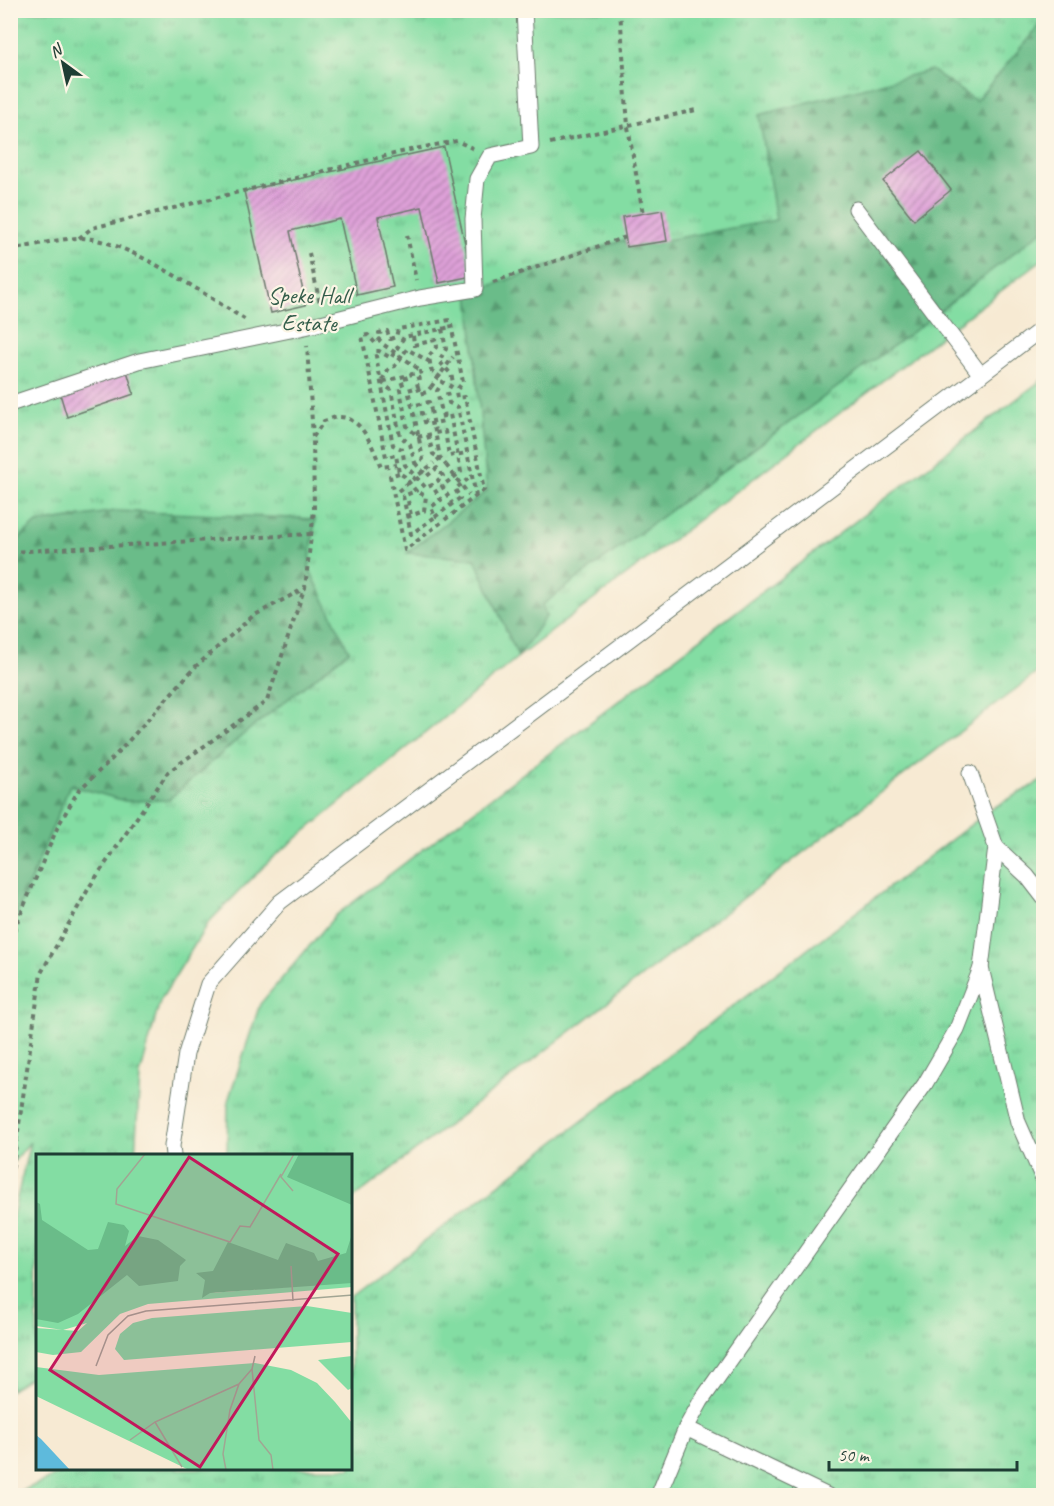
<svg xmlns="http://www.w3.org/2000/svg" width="1054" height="1506" viewBox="0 0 1054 1506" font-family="Caveat,sans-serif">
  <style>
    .grass { fill: url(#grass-tufts); stroke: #518d6c; stroke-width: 1.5 }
    .forest { fill: url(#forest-firs); stroke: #447c5e; stroke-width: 1.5 }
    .building { fill: url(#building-hatch) }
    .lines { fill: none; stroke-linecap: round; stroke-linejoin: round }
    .service-casing { stroke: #6b7a6c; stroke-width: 17 }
    .path { stroke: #6b7a6c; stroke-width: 4; stroke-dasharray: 4.5 4.5; stroke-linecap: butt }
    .service { stroke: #fff; stroke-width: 15 }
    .path-bridge { stroke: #6b7a6c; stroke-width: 4; stroke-dasharray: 4.5 4.5; stroke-linecap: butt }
    .labels { text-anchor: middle; stroke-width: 4.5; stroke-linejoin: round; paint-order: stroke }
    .park-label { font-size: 24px; fill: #335d4a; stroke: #fcf5e5 }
    .inset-road { fill: none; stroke: #a1a593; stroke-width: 1.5 }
    .view { fill: #c2185b; fill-opacity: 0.15; stroke: #c2185b; stroke-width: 3 }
    .inset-edge { fill: none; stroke: #1f3d34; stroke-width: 3 }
  </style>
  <defs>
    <pattern id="grass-tufts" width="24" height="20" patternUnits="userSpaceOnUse" patternTransform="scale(1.5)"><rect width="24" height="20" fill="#83dda3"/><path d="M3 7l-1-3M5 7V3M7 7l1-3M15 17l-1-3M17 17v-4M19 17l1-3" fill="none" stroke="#6bb486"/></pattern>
    <pattern id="forest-firs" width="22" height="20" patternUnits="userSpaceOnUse" patternTransform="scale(1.5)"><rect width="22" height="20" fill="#6abc89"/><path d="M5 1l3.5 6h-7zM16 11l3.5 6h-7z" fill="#579a71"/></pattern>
    <pattern id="building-hatch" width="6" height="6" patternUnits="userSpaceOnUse" patternTransform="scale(1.5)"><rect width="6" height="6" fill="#dea0d8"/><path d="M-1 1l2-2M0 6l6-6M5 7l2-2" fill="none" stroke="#b384b0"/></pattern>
  </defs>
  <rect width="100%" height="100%" fill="#fcf5e5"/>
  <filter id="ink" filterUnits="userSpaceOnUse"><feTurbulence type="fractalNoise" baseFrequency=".0167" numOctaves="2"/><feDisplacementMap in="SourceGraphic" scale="12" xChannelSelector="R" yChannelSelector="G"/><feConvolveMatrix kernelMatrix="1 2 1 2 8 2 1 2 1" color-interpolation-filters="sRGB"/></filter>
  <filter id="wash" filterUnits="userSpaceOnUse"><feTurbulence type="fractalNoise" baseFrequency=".008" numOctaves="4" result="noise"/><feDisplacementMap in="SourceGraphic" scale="24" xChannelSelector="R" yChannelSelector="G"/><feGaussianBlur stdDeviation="1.35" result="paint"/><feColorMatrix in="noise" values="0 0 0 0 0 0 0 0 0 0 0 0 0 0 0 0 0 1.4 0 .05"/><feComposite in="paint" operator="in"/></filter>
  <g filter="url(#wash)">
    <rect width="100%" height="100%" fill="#f7ead3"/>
    <g class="grass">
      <path d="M 11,11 L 1043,11 L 1043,126 L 475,559 L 546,616 L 542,605 L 1043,226 L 1043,259 L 518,657 L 270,860 L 208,923 L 160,1001 L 140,1075 L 135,1155 L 38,1155 L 37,1372 L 11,1390 L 11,1224 L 30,1142 L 11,1165 Z"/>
      <path d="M 1043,379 L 1043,668 L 351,1200 L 351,1155 L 227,1155 L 228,1101 L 260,1004 L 335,916 Z"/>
      <path d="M 1043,780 L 1043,1495 L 11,1496 L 70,1469 L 351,1468 L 351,1297 L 993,808 Z"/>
    </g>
    <g class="forest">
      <path d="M 1043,21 L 1043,230 L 923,324 L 542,605 L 546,616 L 518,657 L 475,559 L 407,553 L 487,491 L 469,293 L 624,240 L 628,247 L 776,220 L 759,115 L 931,70 L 976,101 Z"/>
      <path d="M 116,511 L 315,519 L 309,568 L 349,651 L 245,733 L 168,800 L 125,801 L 70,785 L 11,928 L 11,546 L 37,523 Z"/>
    </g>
    <g id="blocks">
      <g class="building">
        <path d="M 444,147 L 472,276 L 439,283 L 422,207 L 378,217 L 393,287 L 357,295 L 340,219 L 290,231 L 306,305 L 271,313 L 244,191 Z"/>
        <path d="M 921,151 L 951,190 L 914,220 L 883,181 Z"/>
        <path d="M 662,210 L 667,241 L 627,247 L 622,217 Z"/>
        <path d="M 127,371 L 134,394 L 67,417 L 60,394 Z"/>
      </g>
    </g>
  </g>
  <g filter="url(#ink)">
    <use href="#blocks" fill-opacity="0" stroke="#6b7a6c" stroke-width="1.5"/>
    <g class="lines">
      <defs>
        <g id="service">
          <path d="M 856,209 L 981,375"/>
          <path d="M 10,404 L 139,361 L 305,327 L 420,298 L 475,289 L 473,219 L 477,179 L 490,156 L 531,147 L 524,10"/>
          <path d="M 970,773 L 996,847 L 981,968 L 1018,1122 L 1044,1181"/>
          <path d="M 996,847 L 1027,876 L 1044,898"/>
          <path d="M 173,1155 L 172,1146 L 186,1054 L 208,984 L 280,902 L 981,375 L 1044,327"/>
          <path d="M 658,1496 L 686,1428"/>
          <path d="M 828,1496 L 686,1428 L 701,1401 L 925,1084 L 957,1029 L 981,968"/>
        </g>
      </defs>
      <use href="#service" class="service-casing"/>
      <g class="path">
        <path d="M 620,10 L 628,127 L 643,214"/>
        <path d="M 550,143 L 696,110"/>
        <path d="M 407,235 L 416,280"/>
        <path d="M 79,238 L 92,228 L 414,149 L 457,141 L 474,149"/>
        <path d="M 10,250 C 32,246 57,239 78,238 C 123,236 206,296 246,320"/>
        <path d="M 309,253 L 320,304"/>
        <path d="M 493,282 L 626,237"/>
        <path d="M 442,329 L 446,349 L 439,361 L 451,374 L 453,382 L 447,392 L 449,403 L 458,407 L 476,496"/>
        <path d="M 430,362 L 407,349 L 395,366 L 389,368 L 381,382 L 420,372 L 422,377 L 416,379 L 418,387 L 408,390 L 412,406 L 429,402 L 431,410"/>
        <path d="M 415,366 L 420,372"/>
        <path d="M 405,376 L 407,382 L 399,385 L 407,426 L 418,437 L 445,431 L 449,456 L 467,453"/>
        <path d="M 381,382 L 391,390 L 400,436 L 410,444 L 415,463 L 423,459 L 414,414 L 422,413 L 426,425 L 444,421 L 437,391 L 444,380 L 431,370 L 429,356 L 437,346 L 435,340 L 414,345 L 413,335 L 451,327"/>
        <path d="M 418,387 L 420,394 L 427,392 L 431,387"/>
        <path d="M 442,415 L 450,414 L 461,472 L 442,486 L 452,503"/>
        <path d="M 428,435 L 433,454 L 440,458 L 434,463"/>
        <path d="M 313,437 L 324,421 C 328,420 334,417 338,417 C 363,416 373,449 381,467 L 397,465"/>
        <path d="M 438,447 L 440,458 L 446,465"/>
        <path d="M 415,463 L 427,476 L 437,468 L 443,476 L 438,480 L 442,486"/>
        <path d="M 399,473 L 390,476 L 405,550 L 484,490 L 465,397 L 457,398 L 456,391 L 463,382 L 450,320 L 398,329 L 396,337 L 390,339 L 387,331 L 379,333 L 381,338 L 376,344 L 368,335 L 362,336 L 386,457 L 396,455 L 399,473 L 404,476 L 416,491 L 403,496 L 411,534 L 435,517 L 431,507 L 441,500 L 432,485 L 426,488 L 405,465 L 402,449 L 393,445 L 375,351 L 379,351 L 391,358 L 404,337 L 413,335"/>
        <path d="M 408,501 L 411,515"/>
        <path d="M 407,517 L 424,511 L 426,496 L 416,491"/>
        <path d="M 435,517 L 460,498 L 455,489 L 472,476"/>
        <path d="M 10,552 L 311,534"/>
        <path d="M 10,948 L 18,920 L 58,826 L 78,791 L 115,756 L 195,667 L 253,616 L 305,588 L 314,510 L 313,437 L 307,346"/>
        <path d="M 10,1186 L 41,973 L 90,886 L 168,772 L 267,701 L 304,589"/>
      </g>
      <use href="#service" class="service"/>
      <g class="path-bridge">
        <path d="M 384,345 L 415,366"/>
        <path d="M 431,387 L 453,357"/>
        <path d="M 431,410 L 438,447"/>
        <path d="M 446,465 L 469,495"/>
        <path d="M 398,491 L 434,463"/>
      </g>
    </g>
  </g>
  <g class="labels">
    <g class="park-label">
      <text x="309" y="303">Speke Hall<tspan x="309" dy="28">Estate</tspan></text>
    </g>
  </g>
  <g transform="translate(36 1154)">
    <rect width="316" height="316" fill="#f7ead3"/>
    <path d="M 0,0 L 316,0 L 316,114 L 174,139 L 316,128 L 316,133 L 112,150 L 84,160 L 45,198 L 17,201 L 0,198 L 0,174 L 42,177 L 51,169 L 27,176 L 0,172 ZM 271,152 L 316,159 L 316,188 L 88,206 L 79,195 L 84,180 L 97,169 L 116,164 ZM 316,202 L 316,234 L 312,236 L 282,206 ZM 219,209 L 255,216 L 281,229 L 299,248 L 316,269 L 316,316 L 153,316 L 0,242 L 0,213 L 63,221 Z" fill="#83dda3"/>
    <path d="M 263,0 L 316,0 L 316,51 L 251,23 ZM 0,48 L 4,50 L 6,66 L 52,96 L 62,95 L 72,68 L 88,71 L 93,77 L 89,92 L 102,82 L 122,86 L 150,106 L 144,112 L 142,127 L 103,132 L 91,121 L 42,160 L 22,169 L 0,165 ZM 316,80 L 316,129 L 174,139 L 166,144 L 169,126 L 160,119 L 177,117 L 192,88 L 242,106 L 250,89 L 278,99 L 282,107 L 310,99 Z" fill="#6abc89"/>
    <path d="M 0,281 L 5,285 L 34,316 L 0,316 Z" fill="#5ebadc"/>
    <path class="inset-road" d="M 109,0 L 81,35 L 80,50 L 194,88 L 204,72 L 214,73 L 245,20M 257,37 L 245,23 L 258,0M 255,112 L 257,147M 219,202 L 216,215 L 223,286 L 235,301 L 237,316M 60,212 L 72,181 L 92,162 L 110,157 L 317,141M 94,286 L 119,268M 146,313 L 119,268 L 203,230M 190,316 L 187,300 L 194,256 L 203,230 L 216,215"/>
    <path class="view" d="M 153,3 L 302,100 L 164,313 L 14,216 Z"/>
    <rect width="316" height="316" class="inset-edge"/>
  </g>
  <rect width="1054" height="1506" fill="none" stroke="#fcf5e5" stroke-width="36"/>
  <g transform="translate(63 63) rotate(327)" stroke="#fcf5e5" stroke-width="4.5" paint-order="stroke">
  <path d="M0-4.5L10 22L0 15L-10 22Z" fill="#1f3d34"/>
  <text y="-9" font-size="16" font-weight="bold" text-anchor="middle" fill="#1f3d34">N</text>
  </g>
  <path d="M829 1461v9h188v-9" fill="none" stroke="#1f3d34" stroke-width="3"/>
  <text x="838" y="1461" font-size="18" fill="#1f3d34" stroke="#fcf5e5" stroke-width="4.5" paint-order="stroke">50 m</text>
</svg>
